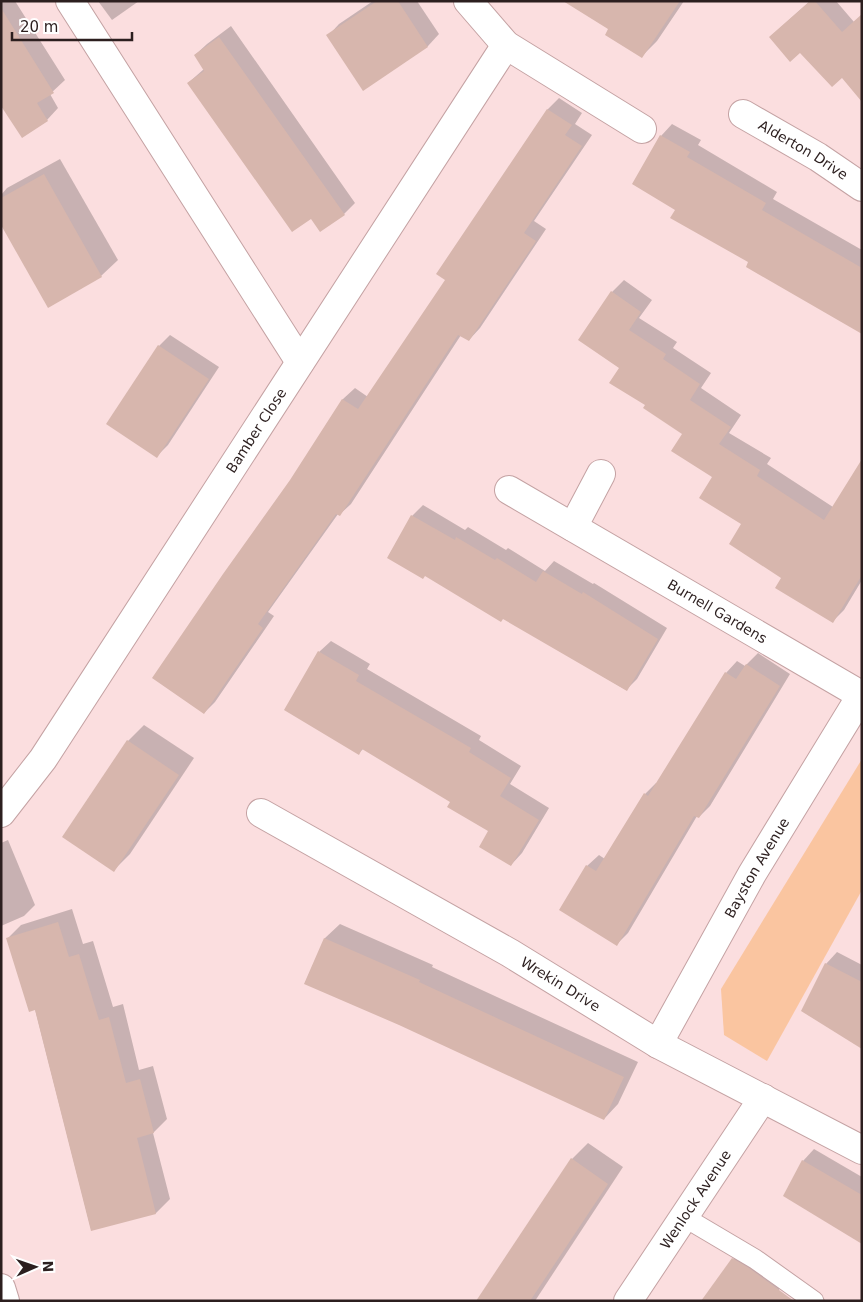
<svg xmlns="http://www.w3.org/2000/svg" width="863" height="1302" viewBox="0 0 863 1302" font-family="'DejaVu Sans',sans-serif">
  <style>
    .green { fill: #fac5a0 }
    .shadow { fill: #0003 }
    .building { fill: #d7b6ad }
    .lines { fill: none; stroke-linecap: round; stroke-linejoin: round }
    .service-casing { stroke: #c4a2a3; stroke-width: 21 }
    .minor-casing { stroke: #c4a2a3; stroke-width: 30 }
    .tertiary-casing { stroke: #c4a2a3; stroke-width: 30 }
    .service { stroke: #fff; stroke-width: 19 }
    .minor { stroke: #fff; stroke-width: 28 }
    .tertiary { stroke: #fff; stroke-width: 28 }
    .labels { text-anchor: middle; stroke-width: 4; stroke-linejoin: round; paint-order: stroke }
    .street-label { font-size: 14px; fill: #2c1f1f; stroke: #fff }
  </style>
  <rect width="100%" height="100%" fill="#fbdedf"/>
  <path class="green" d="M 862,759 L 862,890 L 767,1061 L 724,1035 L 721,989 Z"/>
  <g class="shadow">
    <path d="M 1,1 L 15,1 L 65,80 L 50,94 L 58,108 L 47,120 L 1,103 Z"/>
    <path d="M 98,1 L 139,1 L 112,20 Z"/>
    <path d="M 373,1 L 417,1 L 439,34 L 428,46 L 363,89 L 328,36 L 339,24 Z"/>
    <path d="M 565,1 L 684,1 L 657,41 L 642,56 L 610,29 Z"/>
    <path d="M 810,1 L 836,1 L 854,22 L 842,76 L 800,51 L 770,37 Z"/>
    <path d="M 231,26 L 355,203 L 344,214 L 311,217 L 188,83 L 204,69 L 195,55 L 207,44 Z"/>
    <path d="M 559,98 L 582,113 L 575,124 L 592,135 L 534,221 L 546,229 L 480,328 L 469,340 L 461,335 L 351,504 L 339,515 L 338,514 L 268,612 L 274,616 L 215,702 L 204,713 L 291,481 L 343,399 L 355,388 L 368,397 L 447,280 L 438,274 L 548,109 Z"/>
    <path d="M 672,124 L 701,140 L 698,145 L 777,192 L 773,199 L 862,250 L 862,322 L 750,262 L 676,209 L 633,184 L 661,136 Z"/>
    <path d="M 60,159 L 118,260 L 101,276 L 1,222 L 1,195 L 7,188 Z"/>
    <path d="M 624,280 L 652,300 L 639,318 L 677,342 L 673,348 L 711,373 L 701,388 L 741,415 L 729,433 L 771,458 L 767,464 L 833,507 L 862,461 L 862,580 L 844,610 L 832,622 L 743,524 L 684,434 L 646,405 L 620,368 L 580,339 L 612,292 Z"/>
    <path d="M 170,335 L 219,367 L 168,445 L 157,456 L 159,346 Z"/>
    <path d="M 423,505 L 465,530 L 468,527 L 506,550 L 508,548 L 545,571 L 554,561 L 593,584 L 594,583 L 667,628 L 637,679 L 626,690 L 503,617 L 425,575 L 388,557 L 412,516 Z"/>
    <path d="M 331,641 L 370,664 L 367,669 L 481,736 L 479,740 L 521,766 L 510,784 L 549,808 L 522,853 L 511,865 L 490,831 L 452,801 L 364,748 L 359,753 L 319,652 Z"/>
    <path d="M 758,653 L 790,674 L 710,806 L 699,817 L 697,816 L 628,933 L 617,944 L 587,866 L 599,855 L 605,859 L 645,794 L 656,783 L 658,784 L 726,673 L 737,661 L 745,666 Z"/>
    <path d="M 144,725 L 194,758 L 130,854 L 114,870 L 128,741 Z"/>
    <path d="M 8,840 L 35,905 L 24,916 L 1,926 L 1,843 Z"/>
    <path d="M 72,909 L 83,944 L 93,941 L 113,1007 L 123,1004 L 139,1070 L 153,1066 L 167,1119 L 153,1133 L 170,1199 L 156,1213 L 91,1229 L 35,1009 L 7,939 L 21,925 Z"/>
    <path d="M 340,924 L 433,965 L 432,967 L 638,1062 L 618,1104 L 604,1119 L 400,1024 L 305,983 L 325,938 Z"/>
    <path d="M 837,952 L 862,965 L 862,1041 L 826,964 Z"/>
    <path d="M 588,1143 L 623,1167 L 535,1301 L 478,1301 L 572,1159 Z"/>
    <path d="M 814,1149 L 862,1177 L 862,1243 L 803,1161 Z"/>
    <path d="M 744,1248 L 788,1277 L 771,1301 L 733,1259 Z"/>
  </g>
  <g class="building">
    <path d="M 377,1 L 398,1 L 428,47 L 363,91 L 326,35 Z"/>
    <path d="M 563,1 L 680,1 L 642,58 L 605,35 L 608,29 Z"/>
    <path d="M 810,1 L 815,1 L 842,32 L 862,14 L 862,102 L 842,78 L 832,87 L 800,53 L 790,62 L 769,37 Z"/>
    <path d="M 1,8 L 54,93 L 37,103 L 48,121 L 22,138 L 1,106 Z"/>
    <path d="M 219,37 L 345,215 L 320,232 L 311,219 L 292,232 L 187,83 L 204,71 L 194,55 Z"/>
    <path d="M 547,109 L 572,125 L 565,135 L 582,146 L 524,233 L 536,241 L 469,341 L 458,335 L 340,516 L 336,514 L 258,624 L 263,628 L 204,714 L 152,678 L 223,574 L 290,480 L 342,399 L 358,409 L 445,280 L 436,274 Z"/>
    <path d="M 660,135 L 690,152 L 687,157 L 766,203 L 762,210 L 862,268 L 862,334 L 746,267 L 748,262 L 670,218 L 675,210 L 632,184 Z"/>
    <path d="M 44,174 L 102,277 L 48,308 L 1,225 L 1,198 Z"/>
    <path d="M 611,291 L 641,312 L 629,330 L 666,354 L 663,359 L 700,384 L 690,400 L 731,427 L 719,444 L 760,470 L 757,476 L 824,520 L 862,459 L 862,575 L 833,623 L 775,588 L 781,578 L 729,544 L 741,524 L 699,498 L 712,477 L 671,451 L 682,434 L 643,408 L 645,405 L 609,383 L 619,368 L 578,340 Z"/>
    <path d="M 158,345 L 209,379 L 157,458 L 106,424 Z"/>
    <path d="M 411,515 L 455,540 L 456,537 L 495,560 L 497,558 L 536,582 L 543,571 L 582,594 L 583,592 L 658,639 L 627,691 L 503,619 L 501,622 L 425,576 L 423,579 L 387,558 Z"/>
    <path d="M 318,651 L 359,675 L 356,681 L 471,748 L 469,752 L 511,778 L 500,796 L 539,820 L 511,866 L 479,847 L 488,831 L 447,807 L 450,802 L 362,749 L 359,755 L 284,710 Z"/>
    <path d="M 746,664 L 780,686 L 699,818 L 694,816 L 617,946 L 559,910 L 586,865 L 596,871 L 644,793 L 648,796 L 725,672 L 736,679 Z"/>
    <path d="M 127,740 L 179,775 L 114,872 L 62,837 Z"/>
    <path d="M 58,922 L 69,957 L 79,954 L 99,1020 L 109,1017 L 126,1083 L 140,1079 L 154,1133 L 137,1138 L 156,1214 L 91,1231 L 35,1010 L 29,1012 L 6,938 Z"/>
    <path d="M 324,938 L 420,980 L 419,982 L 624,1077 L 604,1120 L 399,1025 L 304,984 Z"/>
    <path d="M 825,963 L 862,982 L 862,1049 L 801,1011 Z"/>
    <path d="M 571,1158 L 608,1184 L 530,1301 L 476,1301 Z"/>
    <path d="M 802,1160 L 862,1195 L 862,1244 L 783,1196 Z"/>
    <path d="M 732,1258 L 749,1268 L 794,1301 L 701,1301 Z"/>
  </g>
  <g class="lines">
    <defs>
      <path id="service" d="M 684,1217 L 755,1259 L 814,1301"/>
      <g id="minor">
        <path d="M 70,1 L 300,362"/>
        <path d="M 468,1 L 506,45 L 642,129"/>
        <path id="s1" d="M 743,114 L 818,157 L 862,187"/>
        <path id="s2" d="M 509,490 L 861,695"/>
        <path d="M 573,527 L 601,474"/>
        <path id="s3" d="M 1,813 L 43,759 L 506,45"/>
        <path id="s4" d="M 261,813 L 510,953 L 658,1044 L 862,1150"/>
        <path id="s5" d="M 658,1044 L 752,874 L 862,694"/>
        <path id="s6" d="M 628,1301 L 763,1098"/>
      </g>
      <path id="tertiary" d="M 1,1288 L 5,1301"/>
    </defs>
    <use href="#service" class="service-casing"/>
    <use href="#minor" class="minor-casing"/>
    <use href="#tertiary" class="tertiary-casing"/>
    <use href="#service" class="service"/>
    <use href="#minor" class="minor"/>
    <use href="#tertiary" class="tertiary"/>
  </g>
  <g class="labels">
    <g class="street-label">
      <text dy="5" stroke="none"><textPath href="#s1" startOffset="70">Alderton Drive</textPath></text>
      <text dy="5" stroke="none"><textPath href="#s3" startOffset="460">Bamber Close</textPath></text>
      <text dy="5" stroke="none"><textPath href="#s2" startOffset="241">Burnell Gardens</textPath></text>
      <text dy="5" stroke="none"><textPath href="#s5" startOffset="202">Bayston Avenue</textPath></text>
      <text dy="5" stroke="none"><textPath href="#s4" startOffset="345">Wrekin Drive</textPath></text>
      <text dy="5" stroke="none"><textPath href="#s6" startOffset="122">Wenlock Avenue</textPath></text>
    </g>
  </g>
  <rect width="863" height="1302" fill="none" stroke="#2c1f1f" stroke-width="5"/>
  <g transform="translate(35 1267) rotate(88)" stroke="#ffffff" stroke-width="4" paint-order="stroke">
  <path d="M0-4L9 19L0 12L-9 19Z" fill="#2c1f1f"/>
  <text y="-8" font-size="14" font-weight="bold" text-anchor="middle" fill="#2c1f1f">N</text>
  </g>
  <path d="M12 32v8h120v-8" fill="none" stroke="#2c1f1f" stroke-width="2.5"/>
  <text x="20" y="32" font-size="15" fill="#2c1f1f" stroke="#ffffff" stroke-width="4" paint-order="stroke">20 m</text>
</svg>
